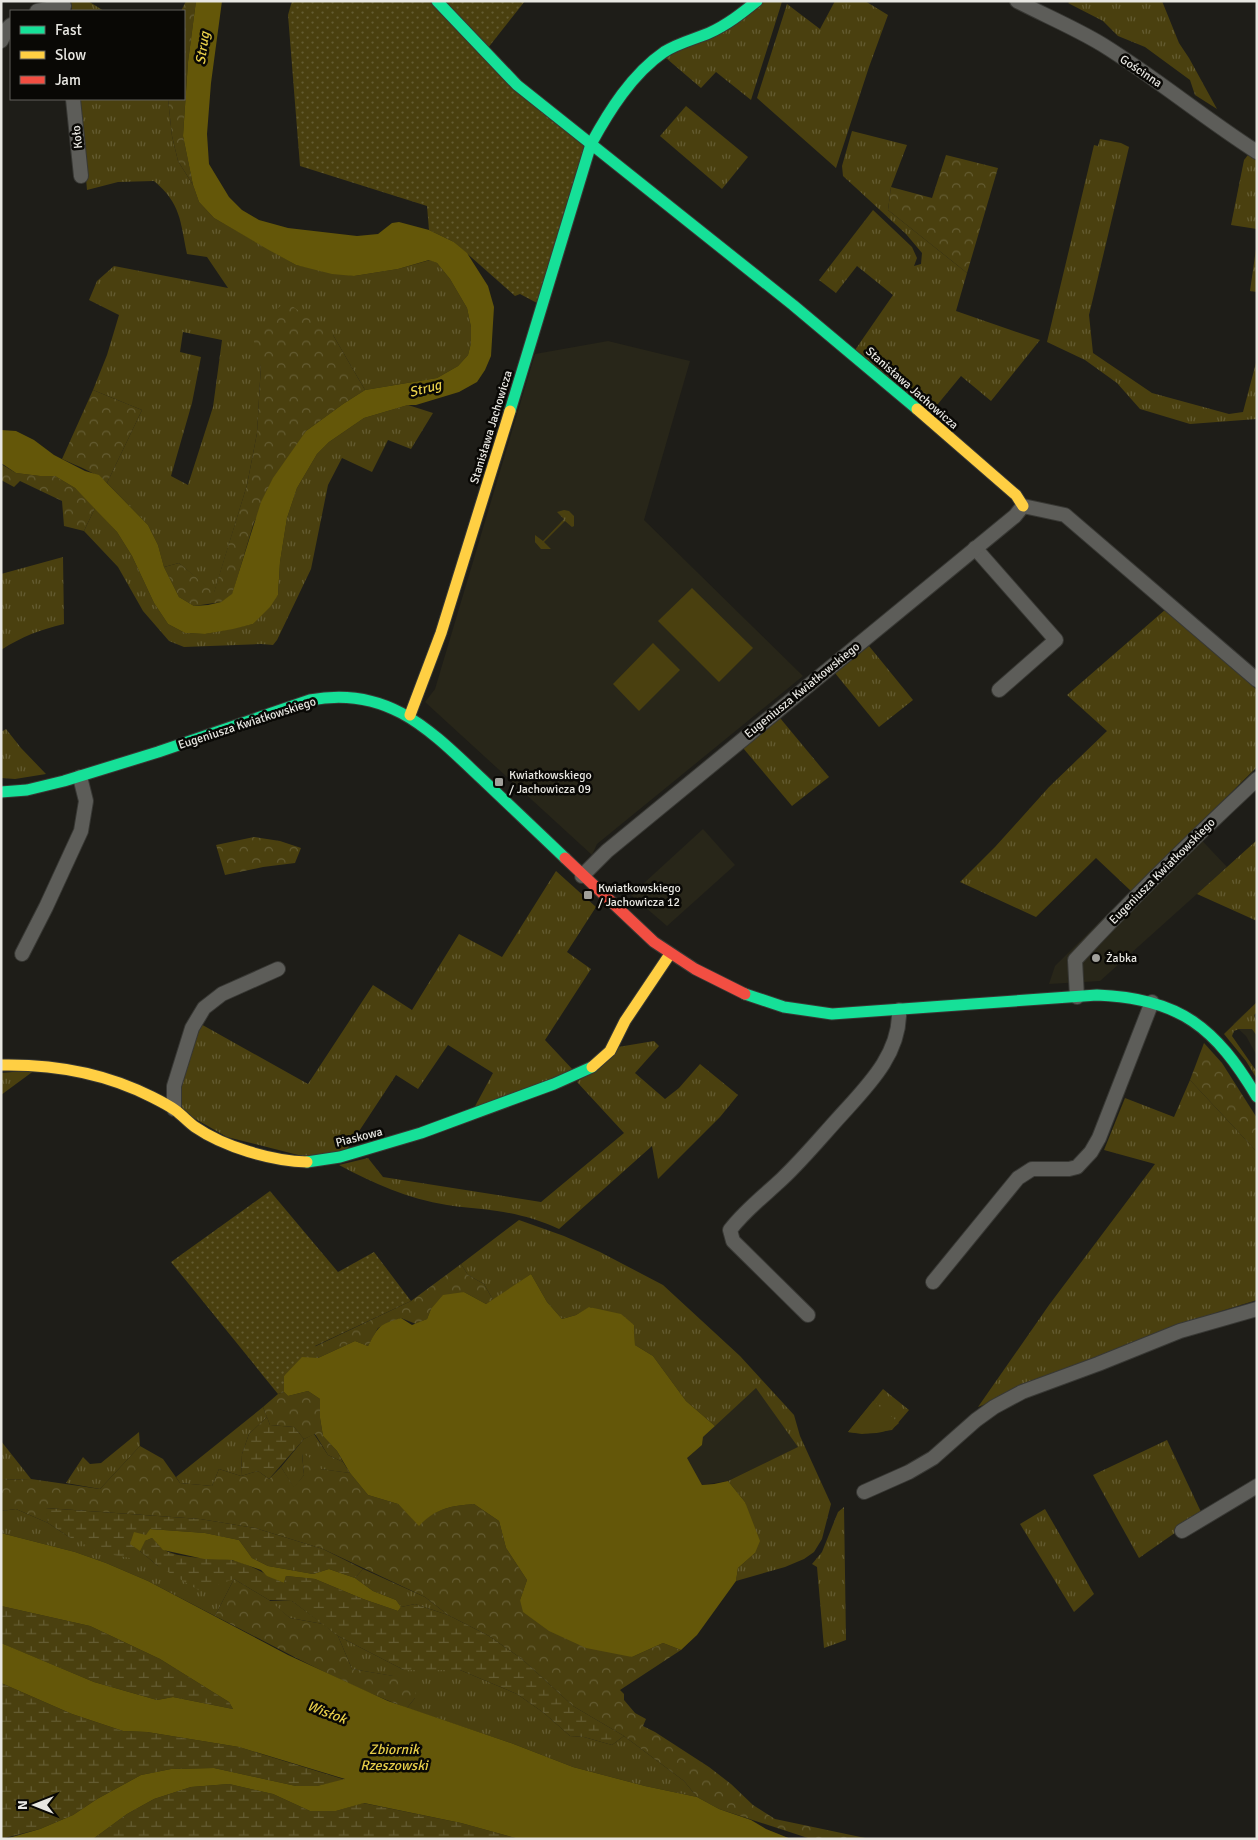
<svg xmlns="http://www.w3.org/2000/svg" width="1258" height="1840" viewBox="0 0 1258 1840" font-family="Signika,sans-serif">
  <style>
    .built { fill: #282619 }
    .grass { fill: url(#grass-tufts); fill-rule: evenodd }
    .forest { fill: url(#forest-crowns) }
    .wetland { fill: url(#wetland-marsh) }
    .park { fill: #4a400f }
    .garden { fill: url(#garden-dots) }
    .water { fill: #645709 }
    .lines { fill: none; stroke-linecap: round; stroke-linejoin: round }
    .street-casing { stroke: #383834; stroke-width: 16 }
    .fast-casing { stroke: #383834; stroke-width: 13 }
    .slow-casing { stroke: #383834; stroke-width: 13 }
    .jam-casing { stroke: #383834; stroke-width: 13 }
    .street { stroke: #5d5d59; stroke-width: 14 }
    .fast { stroke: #16e098; stroke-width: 11 }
    .slow { stroke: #ffcf43; stroke-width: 11 }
    .jam { stroke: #f24e42; stroke-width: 11 }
    .poi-dot { fill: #a1a09b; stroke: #090805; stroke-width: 2 }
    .labels { text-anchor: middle; stroke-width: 5; stroke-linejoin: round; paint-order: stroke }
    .street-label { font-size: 12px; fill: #e8e7e2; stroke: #090805 }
    .poi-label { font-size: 12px; fill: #e8e7e2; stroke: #090805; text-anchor: start }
    .water-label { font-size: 14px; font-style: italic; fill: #e7ce49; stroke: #090805 }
  </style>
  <defs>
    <pattern id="grass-tufts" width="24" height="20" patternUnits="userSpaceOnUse" patternTransform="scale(1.25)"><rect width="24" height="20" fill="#4a400f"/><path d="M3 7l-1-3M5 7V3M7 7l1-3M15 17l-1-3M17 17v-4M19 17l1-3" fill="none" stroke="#645c32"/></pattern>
    <pattern id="forest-crowns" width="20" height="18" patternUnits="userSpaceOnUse" patternTransform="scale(1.25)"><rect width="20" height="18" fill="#4a400f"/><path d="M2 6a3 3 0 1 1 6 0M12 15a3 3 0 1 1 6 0" fill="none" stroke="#645c32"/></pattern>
    <pattern id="wetland-marsh" width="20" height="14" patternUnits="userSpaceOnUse" patternTransform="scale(1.25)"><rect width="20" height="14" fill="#4a400f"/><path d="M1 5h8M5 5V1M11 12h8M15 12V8" fill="none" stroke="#645c32"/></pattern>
    <pattern id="garden-dots" width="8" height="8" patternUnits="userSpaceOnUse" patternTransform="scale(1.25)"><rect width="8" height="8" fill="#4a400f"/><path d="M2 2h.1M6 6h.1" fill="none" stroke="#645c32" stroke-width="1.8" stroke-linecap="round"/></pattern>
  </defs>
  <rect width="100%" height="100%" fill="#1e1d18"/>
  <g class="built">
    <path d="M 608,341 L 690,361 L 644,520 L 803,676 L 597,844 L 592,855 L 425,702 L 435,689 L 535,354 Z"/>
    <path d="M 703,829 L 735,865 L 667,926 L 631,895 Z"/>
    <path d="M 1192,830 L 1227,867 L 1100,981 L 1049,984 L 1055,966 Z"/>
    <path d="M 1257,1002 L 1257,1056 L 1246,1036 L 1233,1024 Z"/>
    <path d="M 756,1387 L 799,1447 L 728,1481 L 702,1485 L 686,1458 L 702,1445 L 703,1437 Z"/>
  </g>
  <g class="grass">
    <path d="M 71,1 L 88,1 L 104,11 L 72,11 Z"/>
    <path d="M 765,1 L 782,1 L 781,5 L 751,100 L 716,72 L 701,88 L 666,58 Z"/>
    <path d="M 835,1 L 865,1 L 888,15 L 869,67 L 836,168 L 757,98 L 787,4 L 820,29 Z"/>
    <path d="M 1071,1 L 1162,1 L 1179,43 L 1189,58 L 1217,109 L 1195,95 L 1190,80 L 1145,47 L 1118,36 L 1103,21 L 1068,3 Z"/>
    <path d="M 79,99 L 168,99 L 172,136 L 178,161 L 193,185 L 199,202 L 214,218 L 296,265 L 354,276 L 398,269 L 430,260 L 437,263 L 450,279 L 467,308 L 471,327 L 471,343 L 468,355 L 458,366 L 437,378 L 365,390 L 333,335 L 261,364 L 257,433 L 247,485 L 214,593 L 179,563 L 164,567 L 158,545 L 148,525 L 107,483 L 142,410 L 93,390 L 107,355 L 119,315 L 89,300 L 97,281 L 114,266 L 228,288 L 207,257 L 187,254 C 180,220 181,204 154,181 L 118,182 L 87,190 ZM 183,332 L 222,340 L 213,407 L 188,485 L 171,476 L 192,403 L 201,357 L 180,352 Z"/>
    <path d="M 686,106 L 748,157 L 722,189 L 660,136 Z"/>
    <path d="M 852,131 L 907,145 L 891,187 L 888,210 L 967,273 L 956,311 L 1040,340 L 991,401 L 961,376 L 928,416 L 855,350 L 893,295 L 857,266 L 836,293 L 819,280 L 873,210 L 912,247 L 917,258 L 914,266 L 921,264 L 922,253 L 906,234 L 843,176 L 842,166 Z"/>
    <path d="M 1100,139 L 1121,143 L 1129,147 L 1089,315 L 1093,353 L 1152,393 L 1229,414 L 1243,412 L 1257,359 L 1257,419 L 1190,424 L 1140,409 L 1117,383 L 1085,360 L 1047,342 L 1094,145 L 1098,146 Z"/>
    <path d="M 1248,155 L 1257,161 L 1257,229 L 1231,225 L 1244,160 Z"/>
    <path d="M 1257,242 L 1257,292 L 1250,291 Z"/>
    <path d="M 408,405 L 433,413 L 411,449 L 388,440 L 372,472 L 342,458 L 328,485 L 311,569 L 277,640 L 273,645 L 261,644 L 184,647 L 169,641 L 143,611 L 118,567 L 84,531 L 95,508 L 117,532 L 132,556 L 154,603 L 168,624 L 185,633 L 205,634 L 253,624 L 278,595 L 280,562 L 287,518 L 297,488 L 317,454 L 329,442 L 364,418 Z"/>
    <path d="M 564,510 L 569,511 L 574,516 L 574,526 L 572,527 L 565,521 L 544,542 L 551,549 L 541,549 L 535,542 L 535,535 L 543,541 L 564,519 L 557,512 Z"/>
    <path d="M 63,557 L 64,624 C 39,630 23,636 1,650 L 1,574 Z"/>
    <path d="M 1166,609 L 1257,690 L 1257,767 L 1131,891 L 1096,858 L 1036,917 L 960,882 L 995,847 L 1049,787 L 1107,731 L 1067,695 Z"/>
    <path d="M 869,646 L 913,700 L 879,727 L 835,673 Z"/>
    <path d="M 780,718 L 829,777 L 792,806 L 743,748 Z"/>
    <path d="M 6,729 L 21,748 L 46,774 L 15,779 L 1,778 L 1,732 Z"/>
    <path d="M 1257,840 L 1257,921 L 1197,894 Z"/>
    <path d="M 556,871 L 596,907 L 567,952 L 591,969 L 545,1040 L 574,1071 L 473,1110 L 493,1073 L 448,1045 L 418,1089 L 396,1075 L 346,1151 L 314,1159 L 227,1137 L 185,1113 L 178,1101 L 177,1092 L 199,1023 L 308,1084 L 373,985 L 412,1010 L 459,934 L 502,957 Z"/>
    <path d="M 1257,1002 L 1257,1012 L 1254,1015 L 1257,1024 L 1257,1036 L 1252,1029 L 1239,1029 L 1234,1031 L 1232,1036 L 1257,1072 L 1257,1079 L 1246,1061 L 1224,1034 Z"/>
    <path d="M 654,1041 L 659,1046 L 635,1073 L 665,1099 L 679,1088 L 700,1064 L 738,1095 L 720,1117 L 658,1179 L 652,1146 L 559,1229 C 540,1220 518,1214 497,1211 C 480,1208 463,1208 447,1205 C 408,1199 373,1183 339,1165 L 368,1158 L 383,1177 L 541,1202 L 624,1133 L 577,1082 L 618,1047 Z"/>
    <path d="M 35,1070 L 1,1095 L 1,1073 Z"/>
    <path d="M 1190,1080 L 1257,1152 L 1257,1300 L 1218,1312 L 978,1407 L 1049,1305 L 1155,1164 L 1104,1150 L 1125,1098 L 1174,1117 Z"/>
    <path d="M 519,1220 L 564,1236 L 600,1252 L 663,1285 L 740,1356 L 794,1415 L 800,1436 L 831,1504 L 822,1539 L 814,1552 L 804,1559 L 785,1567 L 736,1581 L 738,1568 L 755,1553 L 745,1502 L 728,1481 L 798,1447 L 756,1388 L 715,1426 L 686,1401 L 653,1356 L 635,1345 L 634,1325 L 590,1307 L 576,1315 L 562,1319 L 547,1302 L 531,1274 L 493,1300 L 484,1284 L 468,1275 L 461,1264 Z"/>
    <path d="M 883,1389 L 909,1410 L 892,1430 L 862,1434 L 848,1432 Z"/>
    <path d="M 263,1407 L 267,1417 L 249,1434 L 242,1454 L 241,1476 L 219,1469 L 212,1486 L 180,1483 L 176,1477 Z"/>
    <path d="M 139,1432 L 140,1446 L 100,1489 L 66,1483 L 83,1457 L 90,1464 L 101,1463 Z"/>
    <path d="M 314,1434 L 328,1455 L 343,1462 L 350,1473 L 320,1469 L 302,1454 L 304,1475 L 294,1488 L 281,1467 L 304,1439 Z"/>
    <path d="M 1167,1440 L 1202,1514 L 1139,1558 L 1093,1475 Z"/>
    <path d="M 1,1441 L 31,1479 L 1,1480 Z"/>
    <path d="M 844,1507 L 846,1640 L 824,1648 L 817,1567 L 812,1564 L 822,1552 L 838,1512 Z"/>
    <path d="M 16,1509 L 48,1523 L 69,1537 L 140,1551 L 158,1566 L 234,1579 L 215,1616 L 148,1581 L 106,1563 L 75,1552 L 1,1533 L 1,1511 Z"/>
    <path d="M 1045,1509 L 1094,1594 L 1074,1612 L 1020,1524 Z"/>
    <path d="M 363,1569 L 425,1597 L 448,1615 L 415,1604 L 401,1607 L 396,1600 L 373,1591 L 355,1578 Z"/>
    <path d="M 269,1601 L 292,1601 L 323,1624 L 290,1618 Z"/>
    <path d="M 338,1636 L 404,1670 L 460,1670 L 517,1694 L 544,1713 L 570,1736 L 584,1737 L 612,1745 L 624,1736 L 684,1781 L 697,1797 L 645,1786 L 573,1767 L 511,1743 L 407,1708 L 415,1698 L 393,1676 L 352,1669 Z"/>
  </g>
  <g class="forest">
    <path d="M 186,1 L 196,1 L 188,62 L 183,136 L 193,185 L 178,161 L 172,136 L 168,99 L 184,99 L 184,11 L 181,11 Z"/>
    <path d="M 946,155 L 998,168 L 967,273 L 888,210 L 891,187 L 932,198 Z"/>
    <path d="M 285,301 L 333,335 L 365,390 L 343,404 L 306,431 L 254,522 L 232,595 L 221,602 L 194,606 L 179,597 L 164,567 L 179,563 L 214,592 L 247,485 L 257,433 L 261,364 L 252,335 Z"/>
    <path d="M 93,390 L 142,410 L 107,483 C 95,472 77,466 62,459 Z"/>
    <path d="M 1,464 L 16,473 L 40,476 L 55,476 L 75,488 L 95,508 L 84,531 L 64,526 L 62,501 L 20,481 L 14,487 L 1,480 Z"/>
    <path d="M 254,837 L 280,841 L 301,848 L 295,863 L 263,867 L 225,875 L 216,845 Z"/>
    <path d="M 1204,1043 L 1222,1063 L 1257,1118 L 1257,1152 L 1190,1080 Z"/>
    <path d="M 461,1264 L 468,1275 L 484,1284 L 493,1300 L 486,1304 L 464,1292 L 431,1309 L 427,1319 L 416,1324 L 401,1318 L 378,1328 L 368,1346 L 355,1341 L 318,1358 L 314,1347 L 411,1301 Z"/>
    <path d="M 308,1391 L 320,1399 L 320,1418 L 323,1436 L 337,1451 L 343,1462 L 328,1455 L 315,1434 L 304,1439 L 294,1427 L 270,1425 L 263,1407 L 278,1394 L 284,1392 L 288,1396 Z"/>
    <path d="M 140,1446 L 163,1459 L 180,1483 L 212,1486 L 219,1469 L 241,1476 L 258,1471 L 269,1479 L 281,1467 L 294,1487 L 304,1475 L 302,1453 L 317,1462 L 321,1469 L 350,1473 L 368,1495 L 398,1504 L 419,1525 C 436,1508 451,1506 474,1504 L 499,1521 L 506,1548 L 527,1580 L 520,1600 L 632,1657 L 663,1643 L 681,1650 L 620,1690 L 624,1694 L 624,1700 L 635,1713 L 646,1719 L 643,1726 L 655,1732 L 709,1767 L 731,1784 L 753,1805 L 775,1819 L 870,1839 L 811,1839 L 719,1809 L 697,1797 L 684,1781 L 624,1736 L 573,1706 L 522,1659 L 489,1636 L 448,1615 L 425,1597 L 323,1549 L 255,1528 L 200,1519 L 46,1508 L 48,1523 L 16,1509 L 1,1511 L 1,1480 L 31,1479 L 100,1489 Z"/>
    <path d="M 234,1579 L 269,1600 L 290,1618 L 323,1624 L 338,1636 L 352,1669 L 394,1676 L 415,1687 L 415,1698 L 407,1708 C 340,1683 278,1648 215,1616 Z"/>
  </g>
  <g class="wetland">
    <path d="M 267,1417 L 270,1425 L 294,1427 L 304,1439 L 269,1479 L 258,1471 L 241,1476 L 242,1454 L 249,1434 Z"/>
    <path d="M 45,1508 L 200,1519 L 255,1528 L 323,1549 L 363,1569 L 355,1578 L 329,1569 L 313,1574 L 268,1566 L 252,1558 L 239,1540 L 205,1533 L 150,1529 L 145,1541 L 152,1538 C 155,1541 159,1546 163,1549 C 177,1559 214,1558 231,1560 C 251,1564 266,1575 284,1583 L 286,1576 L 315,1579 L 363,1599 L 398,1611 L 401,1607 L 415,1604 L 448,1615 L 489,1636 L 522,1659 L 573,1706 L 624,1736 L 612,1745 L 584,1737 L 570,1736 L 544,1713 L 517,1694 L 460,1670 L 404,1670 L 338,1636 L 292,1601 L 269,1600 L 234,1579 L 200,1591 L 158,1566 L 140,1551 L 130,1558 L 102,1553 L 69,1537 L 48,1523 Z"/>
    <path d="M 1,1606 L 90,1626 L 160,1659 L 229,1702 L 233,1709 L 173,1697 L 157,1700 L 94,1682 L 10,1647 L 1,1643 Z"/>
    <path d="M 1,1683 L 72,1714 L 123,1731 L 147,1732 L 239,1747 L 346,1780 L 317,1786 L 296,1786 L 214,1768 L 171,1769 L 141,1775 L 97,1799 L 73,1815 L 40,1829 L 1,1839 Z"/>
    <path d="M 229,1784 L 273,1794 L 310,1811 L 336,1811 L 363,1803 L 461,1823 L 519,1839 L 93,1839 L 127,1814 L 154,1799 L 191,1787 Z"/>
  </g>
  <g class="park">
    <path d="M 692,588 L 753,648 L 719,682 L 658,621 Z"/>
    <path d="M 653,643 L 680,670 L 639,711 L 613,684 Z"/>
    <path d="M 873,1401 L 899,1423 C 887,1436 865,1434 848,1432 Z"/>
  </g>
  <g class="garden">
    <path d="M 292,1 L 525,1 L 484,53 L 586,145 L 537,303 L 520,294 L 515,296 L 454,242 L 429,230 L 427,206 L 300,166 L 288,15 Z"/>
    <path d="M 270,1191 L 338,1272 L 374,1252 L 411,1301 L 315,1346 L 318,1358 L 284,1376 L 284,1392 L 278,1394 L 171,1262 Z"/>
  </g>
  <g class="water">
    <path d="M 196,1 L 222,1 L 211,83 L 207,134 L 209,164 L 229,197 L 242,210 L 259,220 L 288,228 L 357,236 L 378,234 L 392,223 L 399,222 L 429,230 L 454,242 L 467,253 L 488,286 L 494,307 L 491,356 L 485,370 L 477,382 L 459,392 L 416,405 L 408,405 L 364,418 L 329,442 L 317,454 L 297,488 L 287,518 L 280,562 L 278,595 L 270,607 L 253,624 L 233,629 L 205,634 L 185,633 L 168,624 L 154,603 L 132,556 L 117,532 L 75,488 L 55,476 L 40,476 L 16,473 L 1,463 L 1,430 L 16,431 L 34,440 L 54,455 L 85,471 L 99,475 L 148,525 L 158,545 L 164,567 L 179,597 L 194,606 L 208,605 L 221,602 L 232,594 L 261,502 L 273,478 L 306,431 L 343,404 L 365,390 L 437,378 L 458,366 L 468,355 L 471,343 L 471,327 L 467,308 L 450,279 L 437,263 L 429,260 L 398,269 L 354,276 L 332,274 L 296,265 L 267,249 L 214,218 L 199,202 L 193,185 L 183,136 L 188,62 Z"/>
    <path d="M 531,1274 L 547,1302 L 562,1319 L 576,1315 L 589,1307 L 621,1314 L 634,1325 L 635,1345 L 653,1356 L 686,1401 L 715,1426 L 703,1437 L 702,1445 L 687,1458 L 702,1485 L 714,1484 L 728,1481 L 745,1502 L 760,1541 L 755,1553 L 738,1568 L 736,1581 L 697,1635 L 681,1650 L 663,1643 L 632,1657 L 586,1648 L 549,1631 L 523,1612 L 520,1600 L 527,1580 L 506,1548 L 499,1521 L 474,1504 C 451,1506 436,1508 419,1526 L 398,1504 L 368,1495 L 350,1473 L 337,1451 L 323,1436 L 320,1418 L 320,1399 L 308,1391 L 288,1396 L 284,1392 L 284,1376 L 302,1357 L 318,1358 L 355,1341 L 368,1346 C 379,1326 378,1325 401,1318 L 412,1325 L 427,1319 L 431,1309 L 443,1295 L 464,1292 L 486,1304 Z"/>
    <path d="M 150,1529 L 205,1533 L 239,1540 L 252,1558 L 268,1566 L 313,1574 L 329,1569 L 355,1578 L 373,1591 L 396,1600 L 401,1607 L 398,1611 L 363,1599 L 315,1579 L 286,1576 L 284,1583 L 267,1576 L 261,1570 L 232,1560 L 204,1559 L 163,1550 L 152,1538 L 145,1541 L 140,1551 L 130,1544 L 134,1532 L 146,1535 Z"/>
    <path d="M 1,1533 L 75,1552 L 106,1563 L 148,1581 L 288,1655 L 388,1701 L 511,1743 L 573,1767 L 645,1786 L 697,1797 L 719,1809 L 751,1820 L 766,1829 L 791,1839 L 519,1839 L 461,1823 L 364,1803 L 336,1811 L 310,1811 L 273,1794 L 229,1784 L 191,1787 L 154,1799 L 127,1814 L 93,1839 L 5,1839 L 40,1829 L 73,1815 L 97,1799 L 141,1775 L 171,1769 L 214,1768 L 296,1786 L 317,1786 L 345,1779 L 239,1747 L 147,1732 L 123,1731 L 72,1714 L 1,1683 L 1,1643 L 94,1682 L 157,1700 L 173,1697 L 233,1709 L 229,1702 L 160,1659 L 90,1626 L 1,1606 Z"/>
  </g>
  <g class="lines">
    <defs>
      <g id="street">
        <path d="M 1017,1 C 1046,16 1075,28 1103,45 C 1156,78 1204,118 1257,152"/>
        <path d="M 37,11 L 64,6"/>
        <path d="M 1,41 L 7,29 L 11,25"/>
        <path d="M 73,99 L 81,176"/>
        <path d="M 975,548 L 1056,640 L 999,690"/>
        <path d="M 582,876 L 607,851 L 1015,516 L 1023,506 L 1065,515 L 1257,680"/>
        <path d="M 22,954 L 46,907 L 81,831 L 86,801 L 80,777"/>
        <path d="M 1077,997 L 1075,960 C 1133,897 1194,838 1257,779"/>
        <path d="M 174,1109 L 174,1086 L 192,1028 L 204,1008 L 222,994 L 278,969"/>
        <path d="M 933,1282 L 1018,1178 L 1032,1169 L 1069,1169 L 1077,1167 L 1091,1152 L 1099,1138 L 1152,1002"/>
        <path d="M 808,1315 L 733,1241 L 730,1230 C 744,1211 765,1195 782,1179 C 801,1161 817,1142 834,1123 C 862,1091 901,1057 899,1010"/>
        <path d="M 864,1492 L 909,1472 L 933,1458 L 976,1420 L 994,1407 L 1022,1392 L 1098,1364 L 1180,1331 L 1257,1309"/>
        <path d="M 1182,1531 L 1257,1486"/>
      </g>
      <g id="fast">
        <path d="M 437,1 L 517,85 L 793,305 L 917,409"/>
        <path d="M 510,411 L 591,144 C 609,111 632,74 664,52 C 678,43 695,39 709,33 C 727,25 742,13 757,1"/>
        <path d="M 1,792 L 27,790 L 64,781 L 158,752 L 310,700 C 388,685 430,730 482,779 C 509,805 537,831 565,858"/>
        <path d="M 745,994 L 784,1007 L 832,1014 L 1097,995 C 1180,998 1216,1028 1257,1097"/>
        <path d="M 307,1162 L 340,1157 L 421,1133 L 554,1084 L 592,1067"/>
      </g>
      <g id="slow">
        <path d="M 917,409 L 1016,495 L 1023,506"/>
        <path d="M 410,715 L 441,633 L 510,411"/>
        <path d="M 1,1065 C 54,1064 105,1073 152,1097 C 160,1101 168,1105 175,1110 C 182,1115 188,1122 195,1127 C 224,1147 272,1161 307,1162"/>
        <path d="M 592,1067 L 610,1051 L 625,1021 L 670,954"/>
      </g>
      <path id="jam" d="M 565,858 L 654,942 L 695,969 L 745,994"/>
    </defs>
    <use href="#street" class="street-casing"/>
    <use href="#fast" class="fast-casing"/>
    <use href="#slow" class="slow-casing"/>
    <use href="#jam" class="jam-casing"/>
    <use href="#street" class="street"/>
    <use href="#fast" class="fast"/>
    <use href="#slow" class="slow"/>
    <use href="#jam" class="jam"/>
  </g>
  <g class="poi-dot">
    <rect x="494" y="777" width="10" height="10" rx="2.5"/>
    <rect x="583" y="890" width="10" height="10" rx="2.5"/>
    <circle cx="1096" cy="958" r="5"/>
  </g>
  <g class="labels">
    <g class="street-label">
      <text transform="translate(1141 71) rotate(34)" y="4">Gościnna</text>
      <text transform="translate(77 137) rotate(-96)" y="4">Koło</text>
      <text transform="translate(912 388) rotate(41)" y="4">Stanisława Jachowicza</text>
      <text transform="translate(491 427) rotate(-73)" y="4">Stanisława Jachowicza</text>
      <text transform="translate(802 690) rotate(-39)" y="4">Eugeniusza Kwiatkowskiego</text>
      <text transform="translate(247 723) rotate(-18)" y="4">Eugeniusza Kwiatkowskiego</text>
      <text transform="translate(1162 871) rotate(-45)" y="4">Eugeniusza Kwiatkowskiego</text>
      <text transform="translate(359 1137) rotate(-14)" y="4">Piaskowa</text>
    </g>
    <g class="poi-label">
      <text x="509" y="779">Kwiatkowskiego<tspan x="509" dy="14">/ Jachowicza 09</tspan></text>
      <text x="598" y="892">Kwiatkowskiego<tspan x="598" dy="14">/ Jachowicza 12</tspan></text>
      <text x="1106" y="962">Żabka</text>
    </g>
    <g class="water-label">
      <text transform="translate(202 48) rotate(-82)" y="5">Strug</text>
      <text transform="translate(425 388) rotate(-15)" y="5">Strug</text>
      <text transform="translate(327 1712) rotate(21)" y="5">Wisłok</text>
      <text x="394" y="1754">Zbiornik<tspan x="394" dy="16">Rzeszowski</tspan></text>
    </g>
  </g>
  <rect width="1258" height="1840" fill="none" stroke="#e8e7e2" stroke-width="5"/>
  <rect x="10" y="10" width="175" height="90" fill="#090805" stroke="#62615d"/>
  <rect x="20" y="26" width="25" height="8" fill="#16e098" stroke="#62615d"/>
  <text x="55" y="35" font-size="15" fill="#e8e7e2">Fast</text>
  <rect x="20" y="51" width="25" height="8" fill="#ffcf43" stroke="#62615d"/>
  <text x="55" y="60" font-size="15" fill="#e8e7e2">Slow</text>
  <rect x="20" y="76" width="25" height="8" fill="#f24e42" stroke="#62615d"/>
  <text x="55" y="85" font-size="15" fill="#e8e7e2">Jam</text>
  <g transform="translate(35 1805) rotate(270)" stroke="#090805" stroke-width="4" paint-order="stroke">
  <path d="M0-4L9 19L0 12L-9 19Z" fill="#e8e7e2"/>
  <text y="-8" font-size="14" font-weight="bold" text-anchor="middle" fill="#e8e7e2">N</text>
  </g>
</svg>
